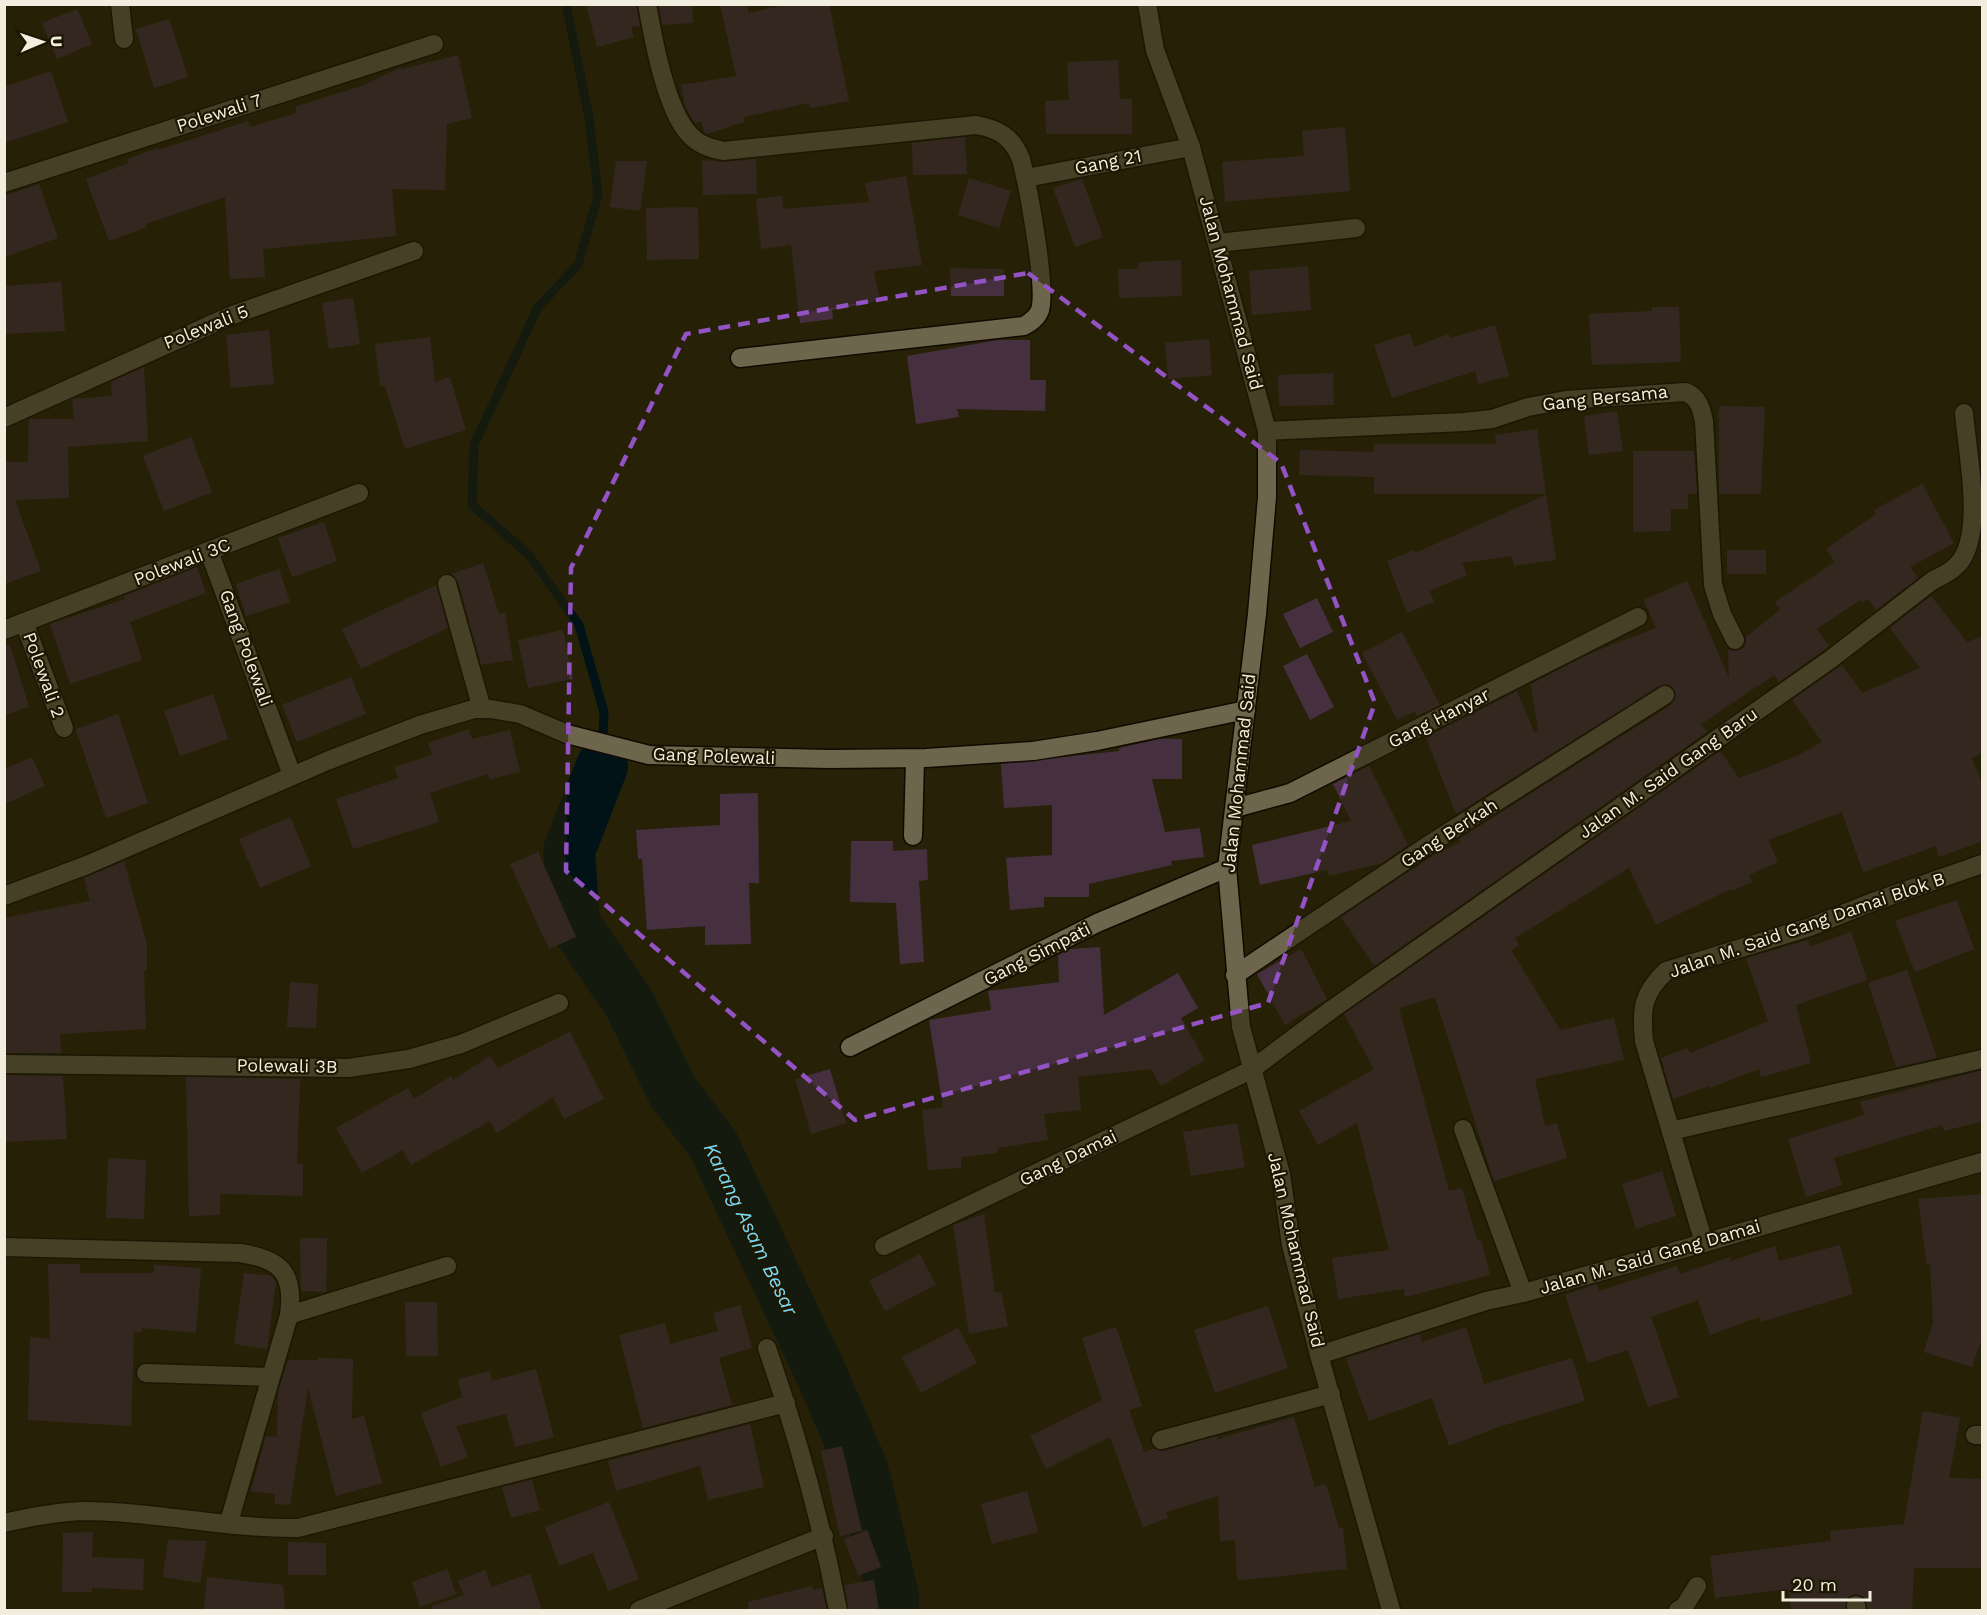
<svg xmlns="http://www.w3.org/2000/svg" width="1987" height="1615" viewBox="0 0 1987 1615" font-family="'Work Sans',sans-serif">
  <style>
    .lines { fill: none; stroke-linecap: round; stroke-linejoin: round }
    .stream { stroke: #021318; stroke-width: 9 }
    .river { stroke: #021318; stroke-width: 52 }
    .building { fill: #46303f }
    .minor-casing { stroke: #100a00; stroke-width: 21 }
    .minor { stroke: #6d664c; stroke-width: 18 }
    .marked { fill: none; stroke: #9353c5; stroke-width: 4.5; stroke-dasharray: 12 8; stroke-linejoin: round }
    .labels { text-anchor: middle; stroke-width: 4.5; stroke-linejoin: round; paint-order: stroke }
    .street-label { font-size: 18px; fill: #f2eedf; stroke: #1d1701 }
    .water-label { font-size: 20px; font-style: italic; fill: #7adaf5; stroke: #1d1701 }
  </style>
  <rect width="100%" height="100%" fill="#272108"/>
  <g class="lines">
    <path class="stream" d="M 566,4 L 589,117 L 598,195 L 578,265 L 538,307 L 474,445 L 472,505 L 529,555 L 579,625 L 604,712 L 602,766"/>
    <path class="river" d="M 602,766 L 569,851 L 574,923 L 629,1003 L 673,1092 L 713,1144 L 823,1378 L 862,1468 L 893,1595 L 893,1610"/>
  </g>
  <g class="building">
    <path d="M 586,4 L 636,4 L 640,26 L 631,27 L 634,37 L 597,47 Z"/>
    <path d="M 659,4 L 692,4 L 693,23 L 662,25 Z"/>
    <path d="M 720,4 L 747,4 L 748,13 L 791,4 L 829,4 L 849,101 L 811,108 L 809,103 L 743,117 L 744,122 L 707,134 L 704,132 L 701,121 L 695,123 L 685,106 L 681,85 L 736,76 Z"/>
    <path d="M 77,9 L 92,44 L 57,59 L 42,23 Z"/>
    <path d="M 169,19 L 188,77 L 154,88 L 136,29 Z"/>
    <path d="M 458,55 L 472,118 L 447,124 L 445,190 L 392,189 L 396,236 L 263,249 L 265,277 L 230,279 L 225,197 L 146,224 L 147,227 L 109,241 L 86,179 L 129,163 L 127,159 L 158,148 L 159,150 L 248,121 L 250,127 L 297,113 L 295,107 L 364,85 L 401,67 L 402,69 Z"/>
    <path d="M 1118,60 L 1120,99 L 1132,99 L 1132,134 L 1046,134 L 1045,101 L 1069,100 L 1067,62 Z"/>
    <path d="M 51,71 L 68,122 L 4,143 L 4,87 Z"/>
    <path d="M 1345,127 L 1350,191 L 1225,202 L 1222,162 L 1304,156 L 1302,131 Z"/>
    <path d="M 965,137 L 967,174 L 913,175 L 912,143 Z"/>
    <path d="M 756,159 L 757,194 L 703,195 L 702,160 L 724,162 Z"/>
    <path d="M 616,161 L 647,161 L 640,211 L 610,207 Z"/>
    <path d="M 906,176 L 922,265 L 874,271 L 880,300 L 832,310 L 833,319 L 800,323 L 791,245 L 761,249 L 756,199 L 782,196 L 783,209 L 869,202 L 865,183 Z"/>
    <path d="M 969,178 L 1011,191 L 999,228 L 958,215 Z"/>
    <path d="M 1082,179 L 1103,237 L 1075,247 L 1053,188 Z"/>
    <path d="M 39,184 L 58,238 L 4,257 L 4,196 Z"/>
    <path d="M 698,207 L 699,259 L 647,260 L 646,208 Z"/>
    <path d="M 1181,260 L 1182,296 L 1119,298 L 1118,269 L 1138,269 L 1139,262 Z"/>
    <path d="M 1308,266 L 1311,310 L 1252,315 L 1249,271 Z"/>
    <path d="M 950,268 L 1004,269 L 1004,296 L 951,296 Z"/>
    <path d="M 61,282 L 65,331 L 4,334 L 4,286 Z"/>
    <path d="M 353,298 L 360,344 L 329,349 L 322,303 Z"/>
    <path d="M 1652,307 L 1679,307 L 1681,362 L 1592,365 L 1589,314 L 1652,311 Z"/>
    <path d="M 1495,325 L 1509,376 L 1478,384 L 1475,371 L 1392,398 L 1374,345 L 1410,333 L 1414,347 L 1449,334 L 1450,338 Z"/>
    <path d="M 269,330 L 274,384 L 231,388 L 226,335 Z"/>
    <path d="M 430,337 L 435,382 L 450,377 L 466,430 L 405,449 L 385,386 L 380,387 L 375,344 Z"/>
    <path d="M 1209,339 L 1212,375 L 1168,379 L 1165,343 Z"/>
    <path d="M 998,340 L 1030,340 L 1030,380 L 1046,380 L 1045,411 L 957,409 L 959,417 L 916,424 L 907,356 Z"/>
    <path d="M 144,367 L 148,441 L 68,447 L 69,498 L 15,500 L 41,571 L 4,584 L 4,462 L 28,462 L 29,419 L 74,419 L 72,399 L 112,396 L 111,382 Z"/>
    <path d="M 1333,373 L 1334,405 L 1279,406 L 1278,375 Z"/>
    <path d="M 1719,406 L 1765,407 L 1761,494 L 1719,494 Z"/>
    <path d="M 1617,411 L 1623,451 L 1589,455 L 1584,416 Z"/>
    <path d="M 1537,429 L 1546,494 L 1374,494 L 1374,477 L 1299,475 L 1300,450 L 1374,452 L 1374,444 L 1496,444 L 1495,435 Z"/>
    <path d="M 191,437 L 212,492 L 164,511 L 143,456 Z"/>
    <path d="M 1633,451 L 1694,451 L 1697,494 L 1688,494 L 1688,509 L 1671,509 L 1671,531 L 1633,532 Z"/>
    <path d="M 1922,484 L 1954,543 L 1910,567 L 1918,578 L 1876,610 L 1868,599 L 1862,603 L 1860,600 L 1817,629 L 1829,646 L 1824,650 L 1779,682 L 1774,675 L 1701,724 L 1707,732 L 1374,966 L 1341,917 L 1435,854 L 1461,842 L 1459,839 L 1671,705 L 1676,694 L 1670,685 L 1659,686 L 1456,814 L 1426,737 L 1517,691 L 1534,732 L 1538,731 L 1531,684 L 1591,653 L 1656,628 L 1644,600 L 1687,581 L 1729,678 L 1728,650 L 1741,650 L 1745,646 L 1746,637 L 1780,610 L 1775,602 L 1835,562 L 1826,549 L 1876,514 L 1874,510 Z"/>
    <path d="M 1546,495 L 1556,560 L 1514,566 L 1512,556 L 1462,563 L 1467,575 L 1430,591 L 1434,602 L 1407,613 L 1387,561 L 1414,550 L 1415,553 Z"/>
    <path d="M 324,522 L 337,561 L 292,577 L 278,538 Z"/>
    <rect x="1727" y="550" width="39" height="24"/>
    <path d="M 483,563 L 499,614 L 505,613 L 513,660 L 481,665 L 458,581 L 451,574 Z"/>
    <path d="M 197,567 L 206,593 L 130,622 L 142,660 L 70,684 L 50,624 L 125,599 L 124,596 Z"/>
    <path d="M 279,569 L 290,602 L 246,616 L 236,584 Z"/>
    <path d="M 436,585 L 448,628 L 361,669 L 342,629 Z"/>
    <path d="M 1931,596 L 1967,642 L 1983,636 L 1983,753 L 1972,758 L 1983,786 L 1983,841 L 1939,857 L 1936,846 L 1863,872 L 1842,812 L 1768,840 L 1778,862 L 1749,875 L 1752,882 L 1732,891 L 1731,889 L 1656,925 L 1629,868 L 1515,938 L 1519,945 L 1511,950 L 1560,1030 L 1614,1018 L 1624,1060 L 1535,1079 L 1545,1126 L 1557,1123 L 1567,1158 L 1494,1181 L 1435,997 L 1399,1008 L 1449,1191 L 1462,1188 L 1477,1240 L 1481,1239 L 1490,1275 L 1405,1297 L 1404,1289 L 1338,1299 L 1332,1258 L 1389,1250 L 1357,1123 L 1318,1145 L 1299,1111 L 1374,1069 L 1344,1014 L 1720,751 L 1739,778 L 1795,757 L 1822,742 L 1792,700 L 1842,665 L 1862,693 L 1920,668 L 1890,628 Z"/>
    <path d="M 1317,598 L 1333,632 L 1300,648 L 1283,614 Z"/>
    <path d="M 563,630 L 573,679 L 528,688 L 518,640 Z"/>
    <path d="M 1402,632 L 1440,705 L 1417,716 L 1415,711 L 1397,720 L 1362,653 Z"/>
    <path d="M 10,645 L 29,707 L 4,715 L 4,646 Z"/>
    <path d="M 1307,654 L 1334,707 L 1310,720 L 1283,666 Z"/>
    <path d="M 351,677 L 366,714 L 297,742 L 282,705 Z"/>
    <path d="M 213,694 L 228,739 L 180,756 L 164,711 Z"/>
    <path d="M 118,714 L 148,803 L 106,818 L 76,729 Z"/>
    <path d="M 469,729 L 472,739 L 510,730 L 520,772 L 490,779 L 488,774 L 430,793 L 439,822 L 353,849 L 336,799 L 398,778 L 394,767 L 432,755 L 428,743 Z"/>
    <path d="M 1160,739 L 1182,739 L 1182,779 L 1152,779 L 1165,832 L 1200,828 L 1204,857 L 1171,861 L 1172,865 L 1089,884 L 1089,897 L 1044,897 L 1044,907 L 1010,910 L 1006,858 L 1052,855 L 1052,805 L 1004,808 L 1001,764 L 1119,751 L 1119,748 Z"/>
    <path d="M 32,757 L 45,786 L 4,804 L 4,769 Z"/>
    <path d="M 1369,766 L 1408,845 L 1382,863 L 1329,876 L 1327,870 L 1260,885 L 1252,845 L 1351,821 L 1333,784 Z"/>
    <path d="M 758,793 L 759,883 L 749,883 L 751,944 L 705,945 L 705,926 L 647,930 L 642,859 L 638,859 L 636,830 L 720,825 L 720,794 Z"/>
    <path d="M 290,817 L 311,866 L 260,888 L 239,839 Z"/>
    <path d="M 851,841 L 893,841 L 893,851 L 927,849 L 928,880 L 919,881 L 924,962 L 900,964 L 896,903 L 850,902 Z"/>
    <path d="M 538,852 L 576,937 L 549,949 L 510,864 Z"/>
    <path d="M 124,861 L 147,945 L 147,971 L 144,971 L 146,1029 L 60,1034 L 61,1053 L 4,1053 L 4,918 L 90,901 L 84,878 Z"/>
    <path d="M 1957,900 L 1974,949 L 1915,972 L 1895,921 Z"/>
    <path d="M 1851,932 L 1867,980 L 1796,1005 L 1811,1063 L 1761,1077 L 1759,1069 L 1710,1088 L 1709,1086 L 1673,1099 L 1661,1058 L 1688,1048 L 1690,1053 L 1768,1021 L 1746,958 L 1808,940 L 1810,947 Z"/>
    <path d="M 1100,947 L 1104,1015 L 1178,973 L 1198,1008 L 1181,1018 L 1205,1060 L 1161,1086 L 1151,1069 L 1078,1077 L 1081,1110 L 1044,1114 L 1048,1140 L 998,1148 L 998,1153 L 961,1157 L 961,1168 L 928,1170 L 922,1110 L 943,1107 L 929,1020 L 991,1010 L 988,991 L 1059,982 L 1058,955 L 1071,949 Z"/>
    <path d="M 1301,949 L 1327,999 L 1285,1025 L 1257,974 Z"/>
    <path d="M 1907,970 L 1937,1058 L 1896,1067 L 1868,983 Z"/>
    <path d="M 290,982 L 318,984 L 316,1028 L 287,1027 Z"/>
    <path d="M 570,1032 L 604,1099 L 564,1119 L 553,1097 L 497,1133 L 490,1121 L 411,1165 L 403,1150 L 362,1173 L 336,1128 L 408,1088 L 414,1099 L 451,1076 L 453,1080 L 490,1056 L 498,1068 Z"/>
    <path d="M 830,1069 L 846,1123 L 811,1134 L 795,1079 Z"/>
    <path d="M 1983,1070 L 1983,1121 L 1944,1131 L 1942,1125 L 1834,1158 L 1842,1185 L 1806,1197 L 1788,1139 L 1864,1115 L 1860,1102 Z"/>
    <path d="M 4,1075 L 63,1076 L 67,1139 L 4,1142 Z"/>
    <path d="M 186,1077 L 300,1079 L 297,1164 L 303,1164 L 303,1196 L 220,1194 L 220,1215 L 189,1216 Z"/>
    <path d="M 1237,1123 L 1245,1167 L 1191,1176 L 1183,1132 Z"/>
    <path d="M 108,1158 L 146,1160 L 144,1219 L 106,1218 Z"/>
    <path d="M 1662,1171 L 1676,1216 L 1636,1229 L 1622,1184 Z"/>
    <path d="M 1983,1194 L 1983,1335 L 1972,1367 L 1924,1352 L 1933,1322 L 1930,1264 L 1927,1265 L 1918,1199 Z"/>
    <path d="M 984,1214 L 995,1293 L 1001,1292 L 1008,1326 L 969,1334 L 953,1225 Z"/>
    <path d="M 300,1238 L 327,1238 L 326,1292 L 301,1291 Z"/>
    <path d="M 1840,1245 L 1853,1294 L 1761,1322 L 1759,1317 L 1710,1335 L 1698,1300 L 1651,1317 L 1679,1397 L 1648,1407 L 1628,1350 L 1588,1363 L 1565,1295 L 1597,1284 L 1599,1291 L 1677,1266 L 1680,1274 L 1730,1257 L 1731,1261 L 1775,1246 L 1779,1261 Z"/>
    <path d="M 920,1254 L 936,1285 L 885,1311 L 869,1281 Z"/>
    <path d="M 48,1264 L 80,1264 L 80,1273 L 154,1273 L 154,1265 L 201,1268 L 196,1333 L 142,1328 L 142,1332 L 134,1332 L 131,1426 L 28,1420 L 30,1337 L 50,1339 Z"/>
    <path d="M 244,1273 L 272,1276 L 276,1283 L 267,1349 L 234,1344 Z"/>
    <path d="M 405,1302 L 437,1302 L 438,1356 L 406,1356 Z"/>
    <path d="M 740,1305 L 752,1348 L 719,1358 L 732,1405 L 643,1428 L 619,1335 L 665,1323 L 670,1344 L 718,1331 L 713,1313 Z"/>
    <path d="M 1268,1306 L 1288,1368 L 1215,1393 L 1194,1330 Z"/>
    <path d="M 1116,1327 L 1142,1406 L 1129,1410 L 1144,1452 L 1154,1449 L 1164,1451 L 1217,1436 L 1218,1439 L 1294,1417 L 1315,1487 L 1326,1484 L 1339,1528 L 1343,1528 L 1347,1569 L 1243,1580 L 1237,1579 L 1235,1540 L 1220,1541 L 1218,1496 L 1166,1512 L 1168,1518 L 1143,1527 L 1110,1437 L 1046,1469 L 1030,1436 L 1102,1400 L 1082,1338 Z"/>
    <path d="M 1466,1327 L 1484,1384 L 1572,1358 L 1585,1401 L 1498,1427 L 1449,1446 L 1432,1398 L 1369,1421 L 1346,1358 L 1420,1334 L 1422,1342 Z"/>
    <path d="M 958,1328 L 977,1363 L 921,1393 L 902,1357 Z"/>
    <path d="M 318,1358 L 353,1359 L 352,1419 L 364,1416 L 382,1483 L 336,1496 L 308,1388 L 290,1505 L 275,1504 L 275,1494 L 251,1491 L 266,1436 L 277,1437 L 278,1392 L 288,1360 L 318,1360 Z"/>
    <path d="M 536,1369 L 554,1437 L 515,1447 L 506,1414 L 456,1426 L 468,1457 L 441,1467 L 421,1413 L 462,1397 L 458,1379 L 490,1371 L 492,1381 Z"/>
    <path d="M 1923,1411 L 1960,1418 L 1949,1478 L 1983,1479 L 1983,1568 L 1914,1568 L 1912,1611 L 1868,1611 L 1865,1598 L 1854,1594 L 1846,1601 L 1846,1611 L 1791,1611 L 1788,1589 L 1715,1598 L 1710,1556 L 1831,1541 L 1830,1531 L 1904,1524 Z"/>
    <path d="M 750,1424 L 764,1487 L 708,1500 L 700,1466 L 616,1491 L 608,1461 Z"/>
    <path d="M 842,1446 L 862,1531 L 840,1536 L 821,1451 Z"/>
    <path d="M 532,1480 L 540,1510 L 511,1518 L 502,1487 Z"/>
    <path d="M 1027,1491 L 1038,1532 L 992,1544 L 981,1504 Z"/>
    <path d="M 609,1502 L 639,1579 L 608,1591 L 593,1553 L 559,1566 L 545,1527 Z"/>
    <path d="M 867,1530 L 881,1567 L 858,1576 L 844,1539 Z"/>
    <path d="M 93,1532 L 92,1557 L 144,1559 L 143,1590 L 92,1588 L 92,1592 L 62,1592 L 63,1533 Z"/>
    <path d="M 168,1540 L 207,1541 L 200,1583 L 163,1577 Z"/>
    <path d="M 288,1542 L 326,1543 L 326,1575 L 288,1575 Z"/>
    <path d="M 447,1569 L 456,1594 L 420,1607 L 412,1582 Z"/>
    <path d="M 485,1570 L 491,1587 L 530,1574 L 542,1611 L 433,1611 L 432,1606 L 464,1595 L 458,1581 Z"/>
    <path d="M 207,1577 L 283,1585 L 285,1611 L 204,1611 Z"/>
    <path d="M 874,1580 L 879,1611 L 849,1611 L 844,1585 Z"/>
    <path d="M 812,1586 L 813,1590 L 822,1588 L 827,1611 L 749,1611 L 748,1602 Z"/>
  </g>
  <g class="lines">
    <defs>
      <g id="minor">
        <path d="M 120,4 L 124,39"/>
        <path d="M 647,4 C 653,38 666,111 690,135 C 699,145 710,148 723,151 L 976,125 C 999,129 1012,137 1021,159 C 1028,186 1047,288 1040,310 C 1037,318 1031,322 1024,326 L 740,358"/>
        <path d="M 1147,4 L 1155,50 L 1191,147 L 1267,431 L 1267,497 L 1257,614 L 1227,868 L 1241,1027 L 1281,1174 L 1291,1245 L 1319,1355 L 1391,1610"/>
        <path d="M 1026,178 L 1191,147"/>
        <path d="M 4,183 L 434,44"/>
        <path d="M 1218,243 L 1356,228"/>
        <path d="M 4,418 L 230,316 L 414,251"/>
        <path d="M 1267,431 L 1464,422 L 1492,419 L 1528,407 L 1566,400 L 1686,392 C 1699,398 1701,408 1704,421 L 1713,585 L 1722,614 L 1735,640"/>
        <path d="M 209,551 L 292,775"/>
        <path d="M 447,584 L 482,709"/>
        <path d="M 24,622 L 64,728"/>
        <path d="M 4,630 L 359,493"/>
        <path d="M 1235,808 L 1290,793 L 1638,617"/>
        <path d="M 913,836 L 915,759"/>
        <path d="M 4,896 L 87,865 L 327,761 L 420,725 L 474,709 L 491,709 L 520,714 L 567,734 L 649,755 L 830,759 L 926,758 L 1033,751 L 1097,741 L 1246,710"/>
        <path d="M 1235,975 L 1433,842 L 1665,695"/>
        <path d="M 850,1047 L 1097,923 L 1227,868"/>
        <path d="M 4,1064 L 349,1068 L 409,1059 L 461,1044 L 559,1003"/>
        <path d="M 1463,1129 L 1523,1293"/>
        <path d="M 1671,1131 L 1982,1059"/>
        <path d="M 1704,1243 L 1644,1041 C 1641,1009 1642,994 1666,971 L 1810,927 L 1870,903 L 1982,864"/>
        <path d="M 884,1246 L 1251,1070 L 1331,1010 L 1831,659 L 1932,581 C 1943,575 1955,570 1962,559 C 1983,526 1967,451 1964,413"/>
        <path d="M 4,1247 L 240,1253 C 280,1259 295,1272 289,1315 L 229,1522"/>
        <path d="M 289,1315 L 447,1266"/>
        <path d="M 767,1348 C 797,1434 821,1521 838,1610"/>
        <path d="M 1319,1355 L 1486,1301 L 1523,1293 L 1704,1243 L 1982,1162"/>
        <path d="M 146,1373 L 270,1377"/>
        <path d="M 1975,1435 L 1982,1435"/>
        <path d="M 1161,1440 L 1331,1394"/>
        <path d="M 4,1523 C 30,1517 55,1512 82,1511 C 154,1511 226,1529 298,1528 L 786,1403"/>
        <path d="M 1856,1605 L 1857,1610"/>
        <path d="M 639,1610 L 824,1536"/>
        <path d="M 1678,1610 L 1684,1607 L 1697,1586"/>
      </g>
    </defs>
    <use href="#minor" class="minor-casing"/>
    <use href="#minor" class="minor"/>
  </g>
  <path d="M0 0H1987V1615H0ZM 1028,273 L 1281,463 L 1375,703 L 1268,1003 L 855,1120 L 566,871 L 571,568 L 686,334 Z" fill="#272108" fill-opacity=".55" fill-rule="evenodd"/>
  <path class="marked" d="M 1028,273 L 1281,463 L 1375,703 L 1268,1003 L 855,1120 L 566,871 L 571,568 L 686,334 Z"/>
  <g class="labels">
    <g class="street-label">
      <text transform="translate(219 113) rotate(-18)" y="6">Polewali 7</text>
      <text transform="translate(1108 162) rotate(-11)" y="6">Gang 21</text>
      <text transform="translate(1231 293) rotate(75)" y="6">Jalan Mohammad Said</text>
      <text transform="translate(206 327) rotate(-22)" y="6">Polewali 5</text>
      <text transform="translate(1605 398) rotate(-6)" y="6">Gang Bersama</text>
      <text transform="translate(182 562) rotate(-21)" y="6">Polewali 3C</text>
      <text transform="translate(246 648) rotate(70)" y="6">Gang Polewali</text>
      <text transform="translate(44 675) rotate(70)" y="6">Polewali 2</text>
      <text transform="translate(1439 718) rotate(-27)" y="6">Gang Hanyar</text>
      <text transform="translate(714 756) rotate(2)" y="6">Gang Polewali</text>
      <text transform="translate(1239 773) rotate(-84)" y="6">Jalan Mohammad Said</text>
      <text transform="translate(1668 773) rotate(-35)" y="6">Jalan M. Said Gang Baru</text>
      <text transform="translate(1449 833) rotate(-33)" y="6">Gang Berkah</text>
      <text transform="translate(1807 925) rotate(-19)" y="6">Jalan M. Said Gang Damai Blok B</text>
      <text transform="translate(1037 954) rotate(-27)" y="6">Gang Simpati</text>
      <text transform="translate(287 1066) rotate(1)" y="6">Polewali 3B</text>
      <text transform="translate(1068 1158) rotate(-26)" y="6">Gang Damai</text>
      <text transform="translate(1296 1250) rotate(77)" y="6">Jalan Mohammad Said</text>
      <text transform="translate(1650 1257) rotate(-16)" y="6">Jalan M. Said Gang Damai</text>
    </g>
    <g class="water-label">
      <text transform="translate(751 1229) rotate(64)" y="7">Karang Asam Besar</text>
    </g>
  </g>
  <rect width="1987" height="1615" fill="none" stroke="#f2eedf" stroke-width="12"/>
  <g transform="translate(42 42) rotate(88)" stroke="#1d1701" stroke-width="4.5" paint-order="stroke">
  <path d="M0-4.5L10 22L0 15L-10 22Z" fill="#f2eedf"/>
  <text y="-9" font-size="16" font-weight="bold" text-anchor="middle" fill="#f2eedf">U</text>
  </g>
  <path d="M1783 1591v9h87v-9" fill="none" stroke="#f2eedf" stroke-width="3"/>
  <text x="1792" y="1591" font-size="18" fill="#f2eedf" stroke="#1d1701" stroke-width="4.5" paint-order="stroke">20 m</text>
</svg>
